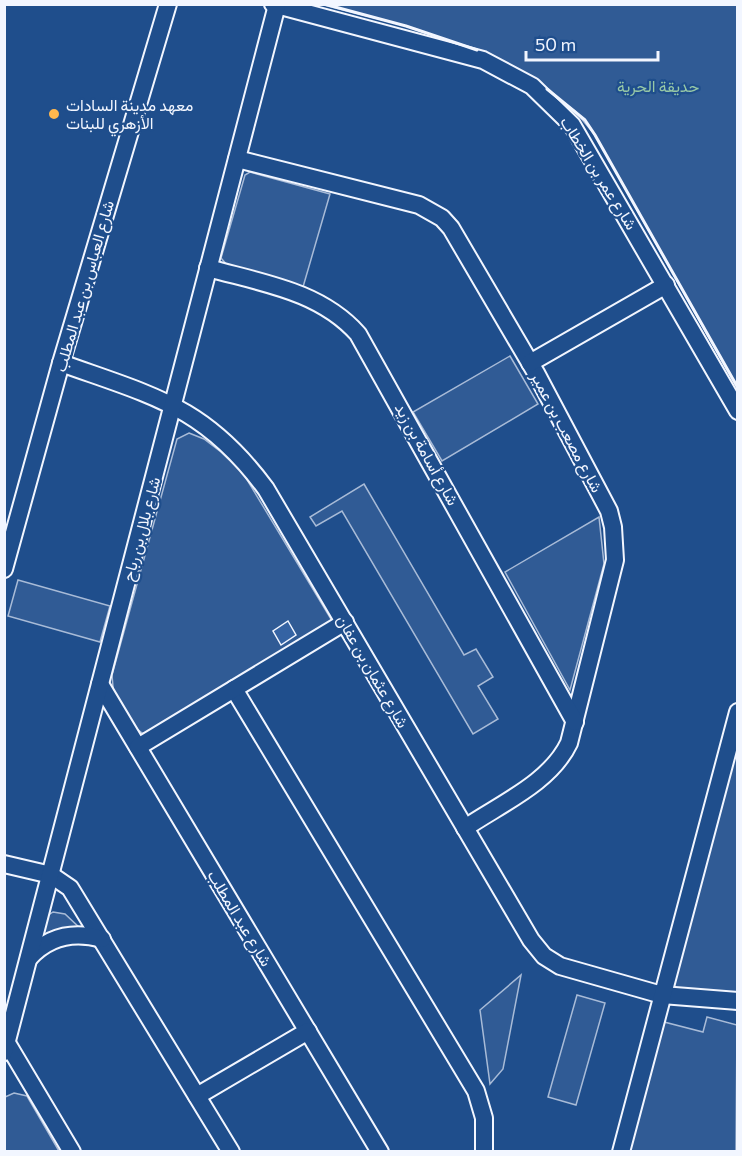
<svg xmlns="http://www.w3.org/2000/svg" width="742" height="1156" viewBox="0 0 742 1156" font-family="Commissioner,Vazirmatn,sans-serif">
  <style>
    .built { fill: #305b95; stroke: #a8bbd7; stroke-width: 1.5 }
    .building { fill: #3563a3; stroke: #f2f6ff; stroke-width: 1.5 }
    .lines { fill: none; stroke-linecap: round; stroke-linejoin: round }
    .minor-casing { stroke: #f2f6ff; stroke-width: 20 }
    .minor { stroke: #1f4e8c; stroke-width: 16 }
    .wall { stroke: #f2f6ff; stroke-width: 3 }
    .poi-dot { fill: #ffb74d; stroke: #1f4e8c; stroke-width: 2 }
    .labels { text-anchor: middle; stroke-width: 4.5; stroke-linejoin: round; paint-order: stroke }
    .park-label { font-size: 16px; fill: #97c8a6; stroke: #1f4e8c }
    .poi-label { font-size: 16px; fill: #f2f6ff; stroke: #1f4e8c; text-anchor: start }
    .street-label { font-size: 16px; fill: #f2f6ff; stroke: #1f4e8c }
  </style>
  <rect width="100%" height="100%" fill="#1f4e8c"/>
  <g class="built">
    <path d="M 324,5 L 737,5 L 737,388 L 595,135 L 575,111 L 528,76 L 474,49 L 406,26 Z"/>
    <path d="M 250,172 L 330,194 L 303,287 L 227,265 L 221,258 L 245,175 Z"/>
    <path d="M 510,356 L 538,404 L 442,461 L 413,412 Z"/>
    <path d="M 189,433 L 204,439 L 221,452 L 243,473 L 334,624 L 153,735 L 142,733 L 130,723 L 114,699 L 112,675 L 177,439 Z"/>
    <path d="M 364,484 L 464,655 L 476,649 L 493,677 L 478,686 L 498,719 L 473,734 L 342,511 L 316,526 L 310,517 Z"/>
    <path d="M 599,517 L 604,564 L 570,690 L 505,572 Z"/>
    <path d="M 18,580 L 110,606 L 100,642 L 8,616 Z"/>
    <path d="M 737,712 L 737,1010 L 662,995 Z"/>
    <path d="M 53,912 L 65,914 L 83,931 L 41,944 L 44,918 Z"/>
    <path d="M 521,975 L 503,1069 L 490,1084 L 480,1010 Z"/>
    <path d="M 577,995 L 605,1003 L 576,1105 L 548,1097 Z"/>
    <path d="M 707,1017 L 737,1025 L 736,1151 L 629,1152 L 664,1022 L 703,1032 Z"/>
    <path d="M 14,1093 L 27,1096 L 59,1151 L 5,1151 L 5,1097 Z"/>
  </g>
  <path class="building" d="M 288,621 L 296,635 L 281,645 L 273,631 Z"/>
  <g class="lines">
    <defs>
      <g id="minor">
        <path d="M 273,4 L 483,60 L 532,86 L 572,125 L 738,411"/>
        <path d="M 237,159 L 419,205 L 442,218 L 451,228 L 536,373 L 609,511 L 613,527 L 615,560 L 569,743 C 550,783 500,804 465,828"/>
        <path d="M 208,268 C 262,283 320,291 358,334 L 575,722"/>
        <path d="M 61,363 C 153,396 205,406 266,489 L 531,940 L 544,956 L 560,966 L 662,995 L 738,1001"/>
        <path d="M 530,363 L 666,285"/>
        <path d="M 4,569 L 61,363 L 168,4"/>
        <path d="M 100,684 L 380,1152"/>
        <path d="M 234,689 L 476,1091 L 484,1118 L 484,1152"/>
        <path d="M 138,747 L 345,622"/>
        <path d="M 4,864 L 51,875 L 70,888 L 231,1152"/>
        <path d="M 29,958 C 49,936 74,931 102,939"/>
        <path d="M 7,1043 L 72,1152"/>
        <path d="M 4,1052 L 277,5"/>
        <path d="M 197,1096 L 308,1031"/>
        <path d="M 621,1152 L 738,712"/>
      </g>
    </defs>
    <use href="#minor" class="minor-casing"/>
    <use href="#minor" class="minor"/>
    <g class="wall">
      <path d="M 324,4 L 406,26 L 477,50"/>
      <path d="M 547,89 L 585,120 L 595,135 L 738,388"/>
    </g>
  </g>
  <circle class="poi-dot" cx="54" cy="114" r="6"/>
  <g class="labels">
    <g class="park-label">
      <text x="658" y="92">حديقة الحرية</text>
    </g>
    <g class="poi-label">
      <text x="66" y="111">معهد مدينة السادات<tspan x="66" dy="18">الأزهري للبنات</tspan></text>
    </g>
    <g class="street-label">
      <text transform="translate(599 173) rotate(58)" y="6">شارع عمر بن الخطاب</text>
      <text transform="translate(84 286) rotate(-74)" y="6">شارع العباس بن عبد المطلب</text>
      <text transform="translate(567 432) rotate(62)" y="6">شارع مصعب بن عمير</text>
      <text transform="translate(427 454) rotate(61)" y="6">شارع أسامة بن زيد</text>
      <text transform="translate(141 529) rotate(-75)" y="6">شارع بلال بن رباح</text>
      <text transform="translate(373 671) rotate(60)" y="6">شارع عثمان بن عفان</text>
      <text transform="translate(240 918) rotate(59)" y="6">شارع عبد المطلب</text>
    </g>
  </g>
  <rect width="742" height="1156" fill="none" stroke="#f2f6ff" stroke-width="12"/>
  <path d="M526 51v9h132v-9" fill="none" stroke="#f2f6ff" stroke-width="3"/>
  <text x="535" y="51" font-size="18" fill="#f2f6ff" stroke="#1f4e8c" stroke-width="4.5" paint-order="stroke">50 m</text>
</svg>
